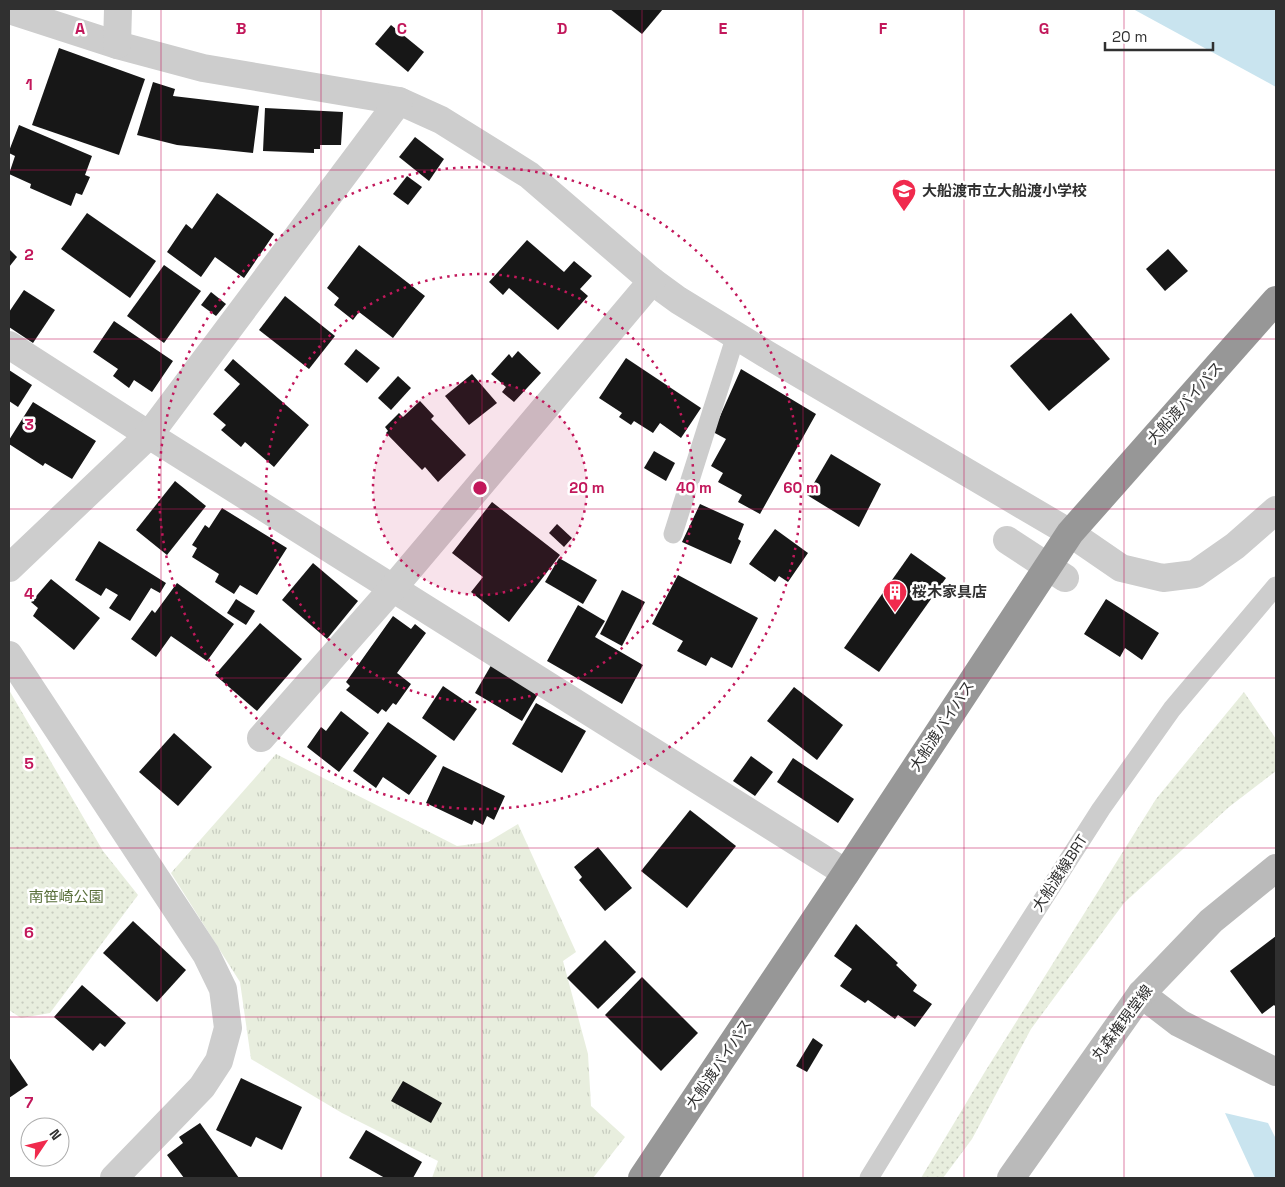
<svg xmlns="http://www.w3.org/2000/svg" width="1285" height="1187" viewBox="0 0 1285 1187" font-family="'Space Grotesk','Noto Sans JP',sans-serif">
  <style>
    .grass { fill: url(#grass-tufts) }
    .park { fill: url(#park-dots) }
    .water { fill: #c9e4ef }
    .building { fill: #171717 }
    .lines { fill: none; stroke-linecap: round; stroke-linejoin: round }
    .lane { stroke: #cdcdcd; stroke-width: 19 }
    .street { stroke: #cdcdcd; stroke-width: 28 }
    .secondary { stroke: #bababa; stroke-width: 28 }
    .highway { stroke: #979797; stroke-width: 28 }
    .grid { fill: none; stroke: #c2185b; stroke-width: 1; stroke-opacity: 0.55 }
    .ring { fill: none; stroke: #c2185b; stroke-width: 2.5; stroke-dasharray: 2.5 5 }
    .labels { text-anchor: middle; stroke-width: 5; stroke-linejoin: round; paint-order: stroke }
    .poi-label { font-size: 15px; font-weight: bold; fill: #303030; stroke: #fff; text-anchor: start }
    .street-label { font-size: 15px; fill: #303030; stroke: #fff }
    .park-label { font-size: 15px; fill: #596f3a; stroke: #fff }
    .grid-label { font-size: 16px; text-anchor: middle; font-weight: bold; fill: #c2185b; stroke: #fff; stroke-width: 5; stroke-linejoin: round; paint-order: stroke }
    .centre { fill: #c2185b; stroke: #fff; stroke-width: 2.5 }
    .ring-label { font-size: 15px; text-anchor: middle; font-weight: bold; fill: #c2185b; stroke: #fff; stroke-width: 5; stroke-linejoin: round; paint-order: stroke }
  </style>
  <defs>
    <pattern id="grass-tufts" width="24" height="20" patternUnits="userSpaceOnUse" patternTransform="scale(1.25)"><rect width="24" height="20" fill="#e8eede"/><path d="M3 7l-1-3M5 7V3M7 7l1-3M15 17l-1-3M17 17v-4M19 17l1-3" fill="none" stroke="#c7ccbf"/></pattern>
    <pattern id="park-dots" width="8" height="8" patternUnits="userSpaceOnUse" patternTransform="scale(1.25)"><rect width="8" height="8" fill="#e8eede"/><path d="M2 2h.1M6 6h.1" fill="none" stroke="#c7ccbf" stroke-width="1.8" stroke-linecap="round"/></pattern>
  </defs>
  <rect width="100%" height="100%" fill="#fff"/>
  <path class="grass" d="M 276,754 L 457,846 L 488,842 L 518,824 L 576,952 L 563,961 L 588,1054 L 591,1106 L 625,1137 L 593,1178 L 432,1178 L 438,1161 L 342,1113 L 251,1059 L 240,982 L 171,873 Z"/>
  <g class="park">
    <path d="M 9,690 L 103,851 L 138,895 L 50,1013 L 21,1018 L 9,1010 Z"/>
    <path d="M 1244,692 L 1276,739 L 1276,771 L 1229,807 L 1124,903 L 1031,1029 L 972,1139 L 943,1178 L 921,1178 L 986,1070 L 1156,799 Z"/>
  </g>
  <g class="water">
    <path d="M 1133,9 L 1276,10 L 1276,87 Z"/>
    <path d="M 1225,1113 L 1268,1123 L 1276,1139 L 1276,1178 L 1255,1178 Z"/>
  </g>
  <g class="building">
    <path d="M 610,9 L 663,9 L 642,34 Z"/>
    <path d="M 391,25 L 424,52 L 408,72 L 375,44 Z"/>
    <path d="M 59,48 L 145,79 L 119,155 L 32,125 Z"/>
    <path d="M 153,82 L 175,89 L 173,96 L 259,106 L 253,153 L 177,145 L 137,135 Z"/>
    <path d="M 265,108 L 343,112 L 341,145 L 320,145 L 320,149 L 314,149 L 314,153 L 263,151 Z"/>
    <path d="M 19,125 L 92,156 L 85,175 L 90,177 L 82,195 L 76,193 L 71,206 L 30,188 L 31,184 L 9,174 L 15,156 L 9,153 L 9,151 Z"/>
    <path d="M 415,137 L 444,159 L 429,181 L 399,157 Z"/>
    <path d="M 407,176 L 422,187 L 408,205 L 393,194 Z"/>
    <path d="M 217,193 L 274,234 L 244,278 L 215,257 L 201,277 L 167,252 L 186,224 L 192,229 Z"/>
    <path d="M 87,213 L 156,261 L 130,298 L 61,249 Z"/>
    <path d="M 527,240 L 564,272 L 574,261 L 592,276 L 580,289 L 588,296 L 558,330 L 509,288 L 503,295 L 489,282 Z"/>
    <path d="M 359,245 L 425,296 L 393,338 L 359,312 L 353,320 L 334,305 L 339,298 L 327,288 Z"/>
    <path d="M 9,249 L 17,257 L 9,267 Z"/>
    <path d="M 1168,249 L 1188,271 L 1165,291 L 1146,269 Z"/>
    <path d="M 164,265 L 201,291 L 164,343 L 127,316 Z"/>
    <path d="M 24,290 L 55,310 L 33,343 L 9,327 L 9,312 Z"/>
    <path d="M 211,292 L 226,304 L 216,316 L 201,305 Z"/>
    <path d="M 285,296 L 335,336 L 309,369 L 259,330 Z"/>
    <path d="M 1071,313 L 1110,359 L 1049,411 L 1010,366 Z"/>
    <path d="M 114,321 L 173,361 L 152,392 L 134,380 L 129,388 L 113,376 L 118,369 L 93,352 Z"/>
    <path d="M 356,349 L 380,368 L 367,383 L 344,364 Z"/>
    <path d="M 518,351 L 541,373 L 514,402 L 502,392 L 506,387 L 491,374 L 509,354 L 512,358 Z"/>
    <path d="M 626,358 L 701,408 L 681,438 L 660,423 L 653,433 L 634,421 L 631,425 L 619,417 L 622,413 L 599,398 Z"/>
    <path d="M 233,359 L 309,425 L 274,467 L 245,442 L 241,447 L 221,430 L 226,425 L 213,414 L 240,384 L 224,370 Z"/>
    <path d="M 741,369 L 816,414 L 760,514 L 738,502 L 742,495 L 718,482 L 723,473 L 711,466 L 726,439 L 713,432 Z"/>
    <path d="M 9,370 L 32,385 L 18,407 L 9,401 Z"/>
    <path d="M 472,374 L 497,403 L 469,425 L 445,396 Z"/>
    <path d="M 398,376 L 411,388 L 391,410 L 378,398 Z"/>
    <path d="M 420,401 L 434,416 L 431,419 L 466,455 L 438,482 L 425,467 L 422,470 L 386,433 L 388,431 L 385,427 L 399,413 L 403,417 Z"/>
    <path d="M 33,402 L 96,441 L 72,479 L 45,463 L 43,466 L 9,444 L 9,440 Z"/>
    <path d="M 654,451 L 675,463 L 666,481 L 644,468 Z"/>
    <path d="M 831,454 L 881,484 L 859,527 L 807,495 Z"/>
    <path d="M 175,481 L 206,506 L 167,555 L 136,530 Z"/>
    <path d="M 492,502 L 560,555 L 509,622 L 471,592 L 483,577 L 452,553 Z"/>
    <path d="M 700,504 L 744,524 L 738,539 L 741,541 L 731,564 L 682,542 Z"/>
    <path d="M 222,508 L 287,548 L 257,595 L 240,585 L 234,594 L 215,582 L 219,574 L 192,557 L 197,548 L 192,545 L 205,525 L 209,528 Z"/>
    <path d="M 557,524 L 572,538 L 564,547 L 549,533 Z"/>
    <path d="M 775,529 L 808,553 L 788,582 L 779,576 L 775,582 L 749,564 Z"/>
    <path d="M 99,541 L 166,583 L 160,593 L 151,588 L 130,621 L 109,608 L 118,595 L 106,588 L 101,596 L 75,580 Z"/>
    <path d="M 911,553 L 946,578 L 879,672 L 844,648 Z"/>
    <path d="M 559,558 L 597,580 L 583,604 L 545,582 Z"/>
    <path d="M 313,563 L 358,601 L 327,639 L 282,600 Z"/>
    <path d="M 678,575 L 758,618 L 732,668 L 711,657 L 706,666 L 677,651 L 683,641 L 652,624 Z"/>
    <path d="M 51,579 L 100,618 L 74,650 L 33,616 L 38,608 L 31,602 Z"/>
    <path d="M 177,583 L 234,624 L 207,661 L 171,636 L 156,657 L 131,639 L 152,610 L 155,613 Z"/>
    <path d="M 622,590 L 645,602 L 622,646 L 600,634 Z"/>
    <path d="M 236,599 L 255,611 L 246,625 L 227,613 Z"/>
    <path d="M 1106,599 L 1159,633 L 1142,660 L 1125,648 L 1120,657 L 1084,634 Z"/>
    <path d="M 578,605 L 605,621 L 595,637 L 643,665 L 622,704 L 547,661 Z"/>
    <path d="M 393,616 L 411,629 L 415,624 L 426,633 L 397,673 L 411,684 L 396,705 L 393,703 L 386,712 L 382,709 L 378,714 L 346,690 L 350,686 L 346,682 Z"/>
    <path d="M 260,623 L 302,659 L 257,711 L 215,675 Z"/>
    <path d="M 493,662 L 541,689 L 522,721 L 475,693 Z"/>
    <path d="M 443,686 L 477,709 L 454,741 L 422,718 Z"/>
    <path d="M 794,687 L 843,725 L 817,760 L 767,721 Z"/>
    <path d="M 536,703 L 586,731 L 562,773 L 512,744 Z"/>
    <path d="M 341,711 L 369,733 L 339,772 L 307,747 L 321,727 L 326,731 Z"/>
    <path d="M 388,722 L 437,756 L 409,795 L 383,777 L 376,788 L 353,771 Z"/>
    <path d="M 174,733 L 212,767 L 178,806 L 139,772 Z"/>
    <path d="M 751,756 L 773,772 L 755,796 L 733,781 Z"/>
    <path d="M 793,758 L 854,799 L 838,823 L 777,782 Z"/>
    <path d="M 443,766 L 505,796 L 494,820 L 487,816 L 483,825 L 474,820 L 472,825 L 426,803 Z"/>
    <path d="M 690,810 L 736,846 L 687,908 L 641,871 Z"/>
    <path d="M 598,847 L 632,888 L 605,911 L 579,880 L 582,877 L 574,867 Z"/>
    <path d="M 133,921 L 186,970 L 157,1002 L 103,953 Z"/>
    <path d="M 856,924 L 898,963 L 896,965 L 917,985 L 913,991 L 932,1004 L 915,1027 L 898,1015 L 895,1019 L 868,1000 L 865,1003 L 840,986 L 852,969 L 834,956 Z"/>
    <path d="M 1276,936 L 1276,1007 L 1274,1005 L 1262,1014 L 1230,971 Z"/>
    <path d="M 605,940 L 636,972 L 598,1009 L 567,978 Z"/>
    <path d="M 642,977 L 698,1033 L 661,1071 L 605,1015 Z"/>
    <path d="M 82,985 L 126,1023 L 105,1047 L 100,1043 L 93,1051 L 54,1017 Z"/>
    <path d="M 813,1038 L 823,1045 L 807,1072 L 796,1066 Z"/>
    <path d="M 9,1057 L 28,1085 L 9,1098 Z"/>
    <path d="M 241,1078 L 302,1107 L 282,1150 L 256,1137 L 251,1147 L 216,1130 Z"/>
    <path d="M 403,1081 L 442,1103 L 431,1123 L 391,1101 Z"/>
    <path d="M 200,1123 L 239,1178 L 184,1178 L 167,1155 L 183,1143 L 179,1137 Z"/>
    <path d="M 366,1130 L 422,1162 L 413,1178 L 385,1178 L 349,1158 Z"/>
  </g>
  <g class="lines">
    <g class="lane">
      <path d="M 673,534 L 736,335"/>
      <path d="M 869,1178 L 969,1015 L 1101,809 L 1172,709 L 1276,586"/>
    </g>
    <g class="street">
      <path d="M 9,10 L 117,45 L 203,68 L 399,101 L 441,120 L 529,175 L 652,281 L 678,300 L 766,354 L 1070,533 L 1121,568 L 1163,578 L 1195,574 L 1235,546 L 1276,510"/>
      <path d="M 117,45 L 118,9"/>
      <path d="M 9,345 L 149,435 L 846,873"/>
      <path d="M 1007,540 L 1065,578"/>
      <path d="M 9,568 L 149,435 L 399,101"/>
      <path d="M 9,655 L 206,954 L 223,989 L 228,1028 L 219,1061 L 202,1087 L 114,1178"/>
      <path d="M 261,738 L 393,588 L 652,281"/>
    </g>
    <g class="secondary">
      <path d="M 1141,994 L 1179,1023 L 1276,1072"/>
      <path d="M 1011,1178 L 1141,994 L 1211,921 L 1276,868"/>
    </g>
    <path class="highway" d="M 642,1178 L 846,873 L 1070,533 L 1276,300"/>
  </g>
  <path class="grid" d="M 161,9 L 161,1178M 321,9 L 321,1178M 482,9 L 482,1178M 642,9 L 642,1178M 803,9 L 803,1178M 964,9 L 964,1178M 1124,9 L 1124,1178M 9,170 L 1276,170M 9,339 L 1276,339M 9,509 L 1276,509M 9,678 L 1276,678M 9,848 L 1276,848M 9,1017 L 1276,1017"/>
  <circle cx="480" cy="488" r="107" fill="#c2185b" fill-opacity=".12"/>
  <g class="ring">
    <circle cx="480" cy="488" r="107"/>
    <circle cx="480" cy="488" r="214"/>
    <circle cx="480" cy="488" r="321"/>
  </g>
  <defs>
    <symbol id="school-pin" viewBox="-11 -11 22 30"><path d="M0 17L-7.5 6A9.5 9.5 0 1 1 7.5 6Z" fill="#f02a4d" stroke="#fff"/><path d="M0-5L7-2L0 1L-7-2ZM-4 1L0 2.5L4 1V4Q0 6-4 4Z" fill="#fff"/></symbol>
    <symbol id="building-pin" viewBox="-11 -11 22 30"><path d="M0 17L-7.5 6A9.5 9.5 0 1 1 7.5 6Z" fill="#f02a4d" stroke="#fff"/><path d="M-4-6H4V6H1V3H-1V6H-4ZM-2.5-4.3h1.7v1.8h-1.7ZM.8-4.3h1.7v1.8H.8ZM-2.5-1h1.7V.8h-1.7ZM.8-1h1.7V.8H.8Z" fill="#fff"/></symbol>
  </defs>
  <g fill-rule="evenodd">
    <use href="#school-pin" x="890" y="177" width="28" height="38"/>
    <use href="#building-pin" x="881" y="578" width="28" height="38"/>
  </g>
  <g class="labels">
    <g class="poi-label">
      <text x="922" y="196">大船渡市立大船渡小学校</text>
      <text x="912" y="597">桜木家具店</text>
    </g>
    <g class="street-label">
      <text transform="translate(1185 403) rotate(-48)" y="5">大船渡バイパス</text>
      <text transform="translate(942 726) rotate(-57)" y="5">大船渡バイパス</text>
      <text transform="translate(1060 873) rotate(-57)" y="5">大船渡線BRT</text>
      <text transform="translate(1122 1023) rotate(-53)" y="5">丸森権現堂線</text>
      <text transform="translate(719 1064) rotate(-56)" y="5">大船渡バイパス</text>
    </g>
    <g class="park-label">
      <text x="66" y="902">南笹崎公園</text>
    </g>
  </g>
  <g class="grid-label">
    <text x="80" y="34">A</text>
    <text x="241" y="34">B</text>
    <text x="402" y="34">C</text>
    <text x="562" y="34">D</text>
    <text x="723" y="34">E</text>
    <text x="883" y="34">F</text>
    <text x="1044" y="34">G</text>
    <text x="29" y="90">1</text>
    <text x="29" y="260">2</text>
    <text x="29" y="430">3</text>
    <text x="29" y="599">4</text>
    <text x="29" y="769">5</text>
    <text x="29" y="938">6</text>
    <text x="29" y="1108">7</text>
  </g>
  <circle cx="480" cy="488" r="8" class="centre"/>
  <g class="ring-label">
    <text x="587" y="493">20 m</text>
    <text x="694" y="493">40 m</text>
    <text x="801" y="493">60 m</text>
  </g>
  <rect width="1285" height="1187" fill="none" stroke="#303030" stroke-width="20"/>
  <g transform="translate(45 1142) rotate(55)"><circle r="24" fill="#ffffff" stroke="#acacac"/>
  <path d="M0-4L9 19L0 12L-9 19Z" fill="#f02a4d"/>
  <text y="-8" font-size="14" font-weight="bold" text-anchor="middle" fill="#303030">N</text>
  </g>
  <path d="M1105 42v8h108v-8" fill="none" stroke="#303030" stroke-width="2.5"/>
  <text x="1112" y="42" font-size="15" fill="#303030" stroke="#ffffff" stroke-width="4" paint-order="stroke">20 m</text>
</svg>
